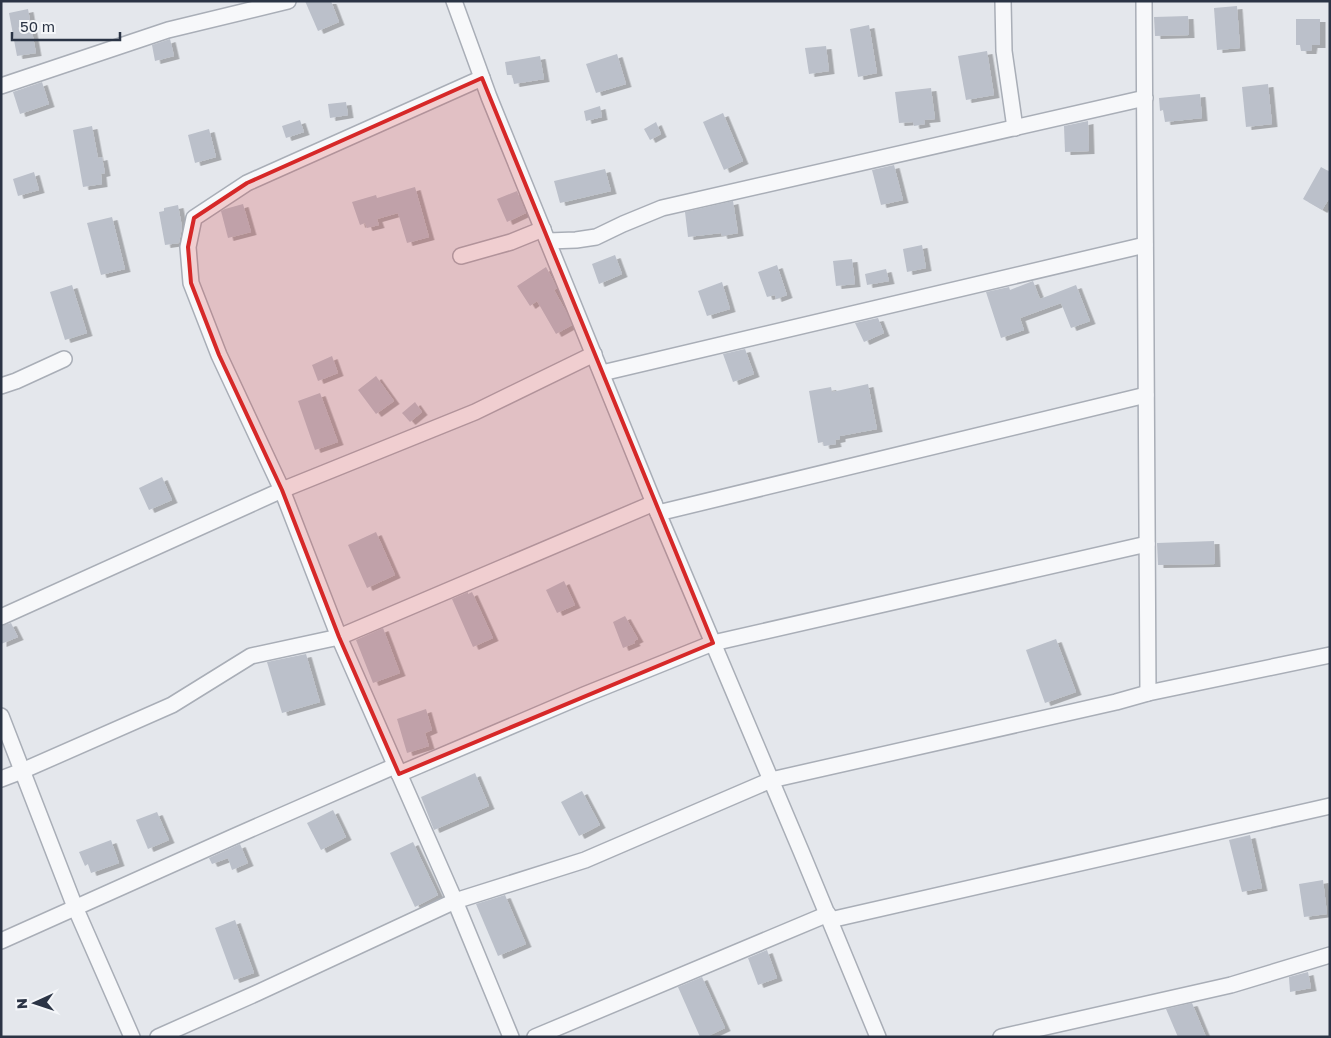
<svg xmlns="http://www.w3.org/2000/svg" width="1331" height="1038" viewBox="0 0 1331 1038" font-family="'Golos Text',sans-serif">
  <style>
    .building { fill: #bbc0ca; filter: url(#shadow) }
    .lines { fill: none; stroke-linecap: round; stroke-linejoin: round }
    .street-casing { stroke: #a9aeb7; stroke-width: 18 }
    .street { stroke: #f7f8fa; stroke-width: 15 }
    .marked { fill: #d62828; fill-opacity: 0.2; stroke: #d62828; stroke-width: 4; stroke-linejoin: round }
  </style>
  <defs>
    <filter id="shadow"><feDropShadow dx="5.5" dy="3" stdDeviation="0" flood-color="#0004"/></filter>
  </defs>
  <rect width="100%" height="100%" fill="#e4e7ec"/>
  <g class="building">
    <path d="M 305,1 L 331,1 L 339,22 L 318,31 Z"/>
    <path d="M 1237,6 L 1240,48 L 1217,50 L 1214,8 Z"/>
    <path d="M 28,9 L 36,53 L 17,56 L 9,13 Z"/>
    <path d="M 1188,16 L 1189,35 L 1155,36 L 1154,17 Z"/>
    <path d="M 1296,19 L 1320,19 L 1320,45 L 1312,45 L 1311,51 L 1301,51 L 1300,45 L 1296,45 Z"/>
    <path d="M 869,25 L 877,73 L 858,77 L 850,29 Z"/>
    <path d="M 170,39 L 174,56 L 155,61 L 152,45 Z"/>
    <path d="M 826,46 L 829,71 L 809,74 L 805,48 Z"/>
    <path d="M 987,51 L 994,95 L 966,100 L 958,56 Z"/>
    <path d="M 617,54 L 626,84 L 596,93 L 586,64 Z"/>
    <path d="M 540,56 L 544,79 L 514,84 L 512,75 L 507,75 L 505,62 Z"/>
    <path d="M 42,82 L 49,104 L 20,114 L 13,92 Z"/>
    <path d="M 1268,84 L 1272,124 L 1246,127 L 1242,87 Z"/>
    <path d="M 931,88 L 935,119 L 924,120 L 925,124 L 914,126 L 913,122 L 899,123 L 895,92 Z"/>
    <path d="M 1200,94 L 1202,118 L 1165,122 L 1163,110 L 1160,111 L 1159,98 Z"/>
    <path d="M 346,102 L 348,115 L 330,118 L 328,104 Z"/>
    <path d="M 600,106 L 602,117 L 586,121 L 584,111 Z"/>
    <path d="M 723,113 L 743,161 L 724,170 L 703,122 Z"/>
    <path d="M 300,120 L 304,132 L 286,138 L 282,126 Z"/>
    <path d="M 1088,121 L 1089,151 L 1065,152 L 1064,126 Z"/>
    <path d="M 656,122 L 661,134 L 650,140 L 644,129 Z"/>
    <path d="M 92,126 L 98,158 L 102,157 L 105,173 L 101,174 L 102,184 L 83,187 L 73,130 Z"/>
    <path d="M 209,129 L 216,157 L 195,163 L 188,135 Z"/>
    <path d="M 894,165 L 903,200 L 881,205 L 872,170 Z"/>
    <path d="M 1321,167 L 1330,172 L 1330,197 L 1322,210 L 1303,199 Z"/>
    <path d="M 605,169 L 611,191 L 560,203 L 554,181 Z"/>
    <path d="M 34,172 L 39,190 L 18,196 L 13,179 Z"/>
    <path d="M 415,187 L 429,237 L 407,243 L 398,213 L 377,219 L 379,225 L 367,228 L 365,223 L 360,225 L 352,202 L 376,195 L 377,198 Z"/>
    <path d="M 517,191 L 526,213 L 507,222 L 497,199 Z"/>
    <path d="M 733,201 L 738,233 L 722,236 L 721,233 L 688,237 L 685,212 Z"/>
    <path d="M 243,204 L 251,232 L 228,238 L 221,211 L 225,209 Z"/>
    <path d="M 178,205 L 182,227 L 179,243 L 165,245 L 159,212 L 164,211 L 164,208 Z"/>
    <path d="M 112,217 L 125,269 L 101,275 L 87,223 Z"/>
    <path d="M 922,245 L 926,268 L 907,272 L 903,249 Z"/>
    <path d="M 615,255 L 622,274 L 599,284 L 592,264 Z"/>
    <path d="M 852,259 L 855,284 L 836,286 L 833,261 Z"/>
    <path d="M 777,265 L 787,295 L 776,299 L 775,295 L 767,297 L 758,272 Z"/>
    <path d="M 546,267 L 552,278 L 557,288 L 554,290 L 567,313 L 572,325 L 556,334 L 537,301 L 530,306 L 517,286 Z"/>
    <path d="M 886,269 L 889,281 L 867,285 L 865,274 Z"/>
    <path d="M 1033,281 L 1040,299 L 1076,285 L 1090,321 L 1071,328 L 1061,303 L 1020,318 L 1024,330 L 1001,338 L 986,292 L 1009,287 L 1010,290 Z"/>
    <path d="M 722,282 L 730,309 L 707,316 L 698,291 Z"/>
    <path d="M 72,285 L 87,333 L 65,340 L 50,292 Z"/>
    <path d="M 878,318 L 884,333 L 864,342 L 855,323 Z"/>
    <path d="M 745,349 L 754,374 L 733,382 L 723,354 Z"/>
    <path d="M 332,356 L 338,373 L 318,381 L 312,365 Z"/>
    <path d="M 376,376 L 394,401 L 376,414 L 358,390 Z"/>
    <path d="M 868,384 L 877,429 L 840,436 L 840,439 L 835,440 L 836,444 L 824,446 L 823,442 L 818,443 L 809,391 L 831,387 L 832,392 Z"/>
    <path d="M 320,393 L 338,442 L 315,450 L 298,401 Z"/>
    <path d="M 415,402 L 422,412 L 410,422 L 402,413 Z"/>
    <path d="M 162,477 L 172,500 L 149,510 L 139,488 Z"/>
    <path d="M 376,532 L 395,575 L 367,588 L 348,545 Z"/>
    <path d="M 1214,541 L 1215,564 L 1158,565 L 1157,543 Z"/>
    <path d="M 564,581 L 575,605 L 557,613 L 546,590 Z"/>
    <path d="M 468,592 L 468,594 L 472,592 L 493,638 L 473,647 L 452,599 Z"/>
    <path d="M 625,616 L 638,639 L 634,641 L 635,643 L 623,648 L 613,622 Z"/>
    <path d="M 11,623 L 18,637 L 1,644 L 1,626 Z"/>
    <path d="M 383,628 L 400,673 L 373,683 L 356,640 Z"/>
    <path d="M 1056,639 L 1076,692 L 1045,703 L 1026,650 Z"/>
    <path d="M 306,654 L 320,702 L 282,713 L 267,662 Z"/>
    <path d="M 426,709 L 432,730 L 425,733 L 429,746 L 407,753 L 397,719 Z"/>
    <path d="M 475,773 L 489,806 L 434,830 L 421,797 Z"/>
    <path d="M 582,791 L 600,825 L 579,836 L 561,802 Z"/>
    <path d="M 333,810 L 346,837 L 321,850 L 307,823 Z"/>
    <path d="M 157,812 L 169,840 L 148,849 L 136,820 Z"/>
    <path d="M 1250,835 L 1262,888 L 1242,892 L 1229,840 Z"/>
    <path d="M 111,840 L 119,863 L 91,873 L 88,864 L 85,866 L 79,852 Z"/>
    <path d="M 413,842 L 438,895 L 415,907 L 390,853 Z"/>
    <path d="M 240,844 L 248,863 L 232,870 L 228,858 L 212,864 L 209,858 Z"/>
    <path d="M 1323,880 L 1327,914 L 1304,917 L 1299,884 Z"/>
    <path d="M 505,895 L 526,944 L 498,956 L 476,904 Z"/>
    <path d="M 235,920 L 254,973 L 234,980 L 215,928 Z"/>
    <path d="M 767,950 L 777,978 L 758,985 L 748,958 Z"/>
    <path d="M 1308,972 L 1311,988 L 1290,992 L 1289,977 Z"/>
    <path d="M 702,977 L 725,1028 L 706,1037 L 700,1037 L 678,987 Z"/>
    <path d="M 1192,1003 L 1206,1037 L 1178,1037 L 1166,1009 Z"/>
  </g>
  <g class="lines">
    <defs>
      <g id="street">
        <path d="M 454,1 L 489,97 L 658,513 L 801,851 L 878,1037"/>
        <path d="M 1003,1 L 1004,51 L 1015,128"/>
        <path d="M 1144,1 L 1148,693"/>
        <path d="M 482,78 L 247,183 L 194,218 L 188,247 L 191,283 L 219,355 L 282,490 L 339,637 L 654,503"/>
        <path d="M 1,86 L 168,30 L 288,1"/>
        <path d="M 548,241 L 576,240 L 596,237 L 623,224 L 662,208 L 1145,98"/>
        <path d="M 461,256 L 511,242 L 543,229"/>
        <path d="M 602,373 L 1145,245"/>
        <path d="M 1,386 L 16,381 L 64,359"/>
        <path d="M 658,513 L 1146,395"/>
        <path d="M 1,617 L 282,490 L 475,412 L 594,354"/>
        <path d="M 1,716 L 75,907 L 132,1037"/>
        <path d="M 399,774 L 584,695 L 713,643 L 1147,544"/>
        <path d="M 1,779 L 22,771 L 172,705 L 251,656 L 339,637 L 455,901 L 511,1037"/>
        <path d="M 830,920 L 1330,806"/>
        <path d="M 1,941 L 233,837 L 395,766"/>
        <path d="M 158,1037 L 257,993 L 455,901 L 585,860 L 771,780 L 1116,702 L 1148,693 L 1330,655"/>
        <path d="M 535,1037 L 828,914"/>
        <path d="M 1001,1037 L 1231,985 L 1330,955"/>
      </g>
    </defs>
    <use href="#street" class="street-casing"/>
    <use href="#street" class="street"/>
  </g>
  <path class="marked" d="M 482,78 L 713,643 L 399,774 L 339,637 L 282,490 L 219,355 L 191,283 L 188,247 L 194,218 L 247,183 Z"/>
  <rect width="1331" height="1038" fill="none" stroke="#2b3445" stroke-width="5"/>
  <g transform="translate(35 1003) rotate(267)" stroke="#f4f6f9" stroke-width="4" paint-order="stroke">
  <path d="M0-4L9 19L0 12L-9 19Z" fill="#2b3445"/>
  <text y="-8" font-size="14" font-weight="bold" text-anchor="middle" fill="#2b3445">N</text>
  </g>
  <path d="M12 32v8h108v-8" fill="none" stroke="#2b3445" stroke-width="2.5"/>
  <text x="20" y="32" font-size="15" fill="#2b3445" stroke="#f4f6f9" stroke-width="4" paint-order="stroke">50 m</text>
</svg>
